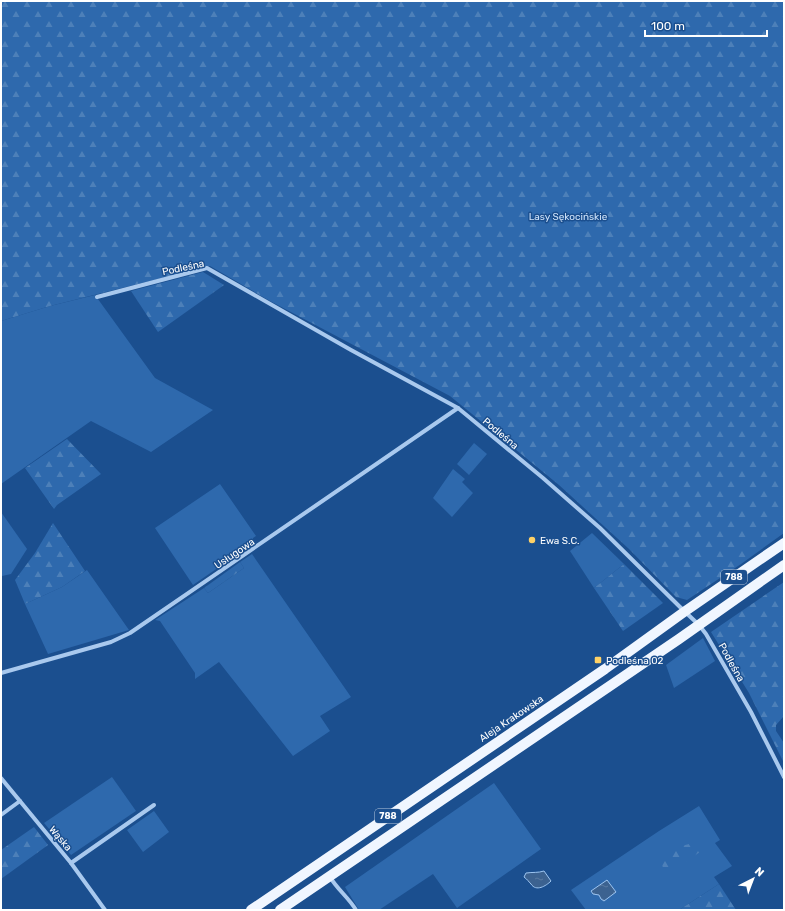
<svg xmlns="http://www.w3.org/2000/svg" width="785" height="911" viewBox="0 0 785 911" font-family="Rubik,sans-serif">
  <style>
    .grass { fill: #2e69ad }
    .forest { fill: url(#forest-firs) }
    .water { fill: url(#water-ripples); stroke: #9cc4f0 }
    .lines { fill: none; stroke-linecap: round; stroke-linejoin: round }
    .minor { stroke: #a9c9ee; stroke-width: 4 }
    .primary { stroke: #f0f6ff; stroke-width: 10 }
    .poi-dot { fill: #ffd166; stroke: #1b4f8f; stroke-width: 1.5 }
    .labels { text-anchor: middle; stroke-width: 3; stroke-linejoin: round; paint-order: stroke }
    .shield { fill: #1b4f8f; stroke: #bbcadd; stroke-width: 1 }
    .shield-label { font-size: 9px; font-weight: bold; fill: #fff }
    .park-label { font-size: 10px; fill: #cfe3fa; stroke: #1b4f8f }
    .street-label { font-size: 10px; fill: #fff; stroke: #1b4f8f }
    .poi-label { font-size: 10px; fill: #fff; stroke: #1b4f8f; text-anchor: start }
  </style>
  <defs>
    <pattern id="forest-firs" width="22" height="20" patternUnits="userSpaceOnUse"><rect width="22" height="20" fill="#2e69ad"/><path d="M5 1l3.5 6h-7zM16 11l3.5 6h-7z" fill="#4d80b9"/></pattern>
    <pattern id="water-ripples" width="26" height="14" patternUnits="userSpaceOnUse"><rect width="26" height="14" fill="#3c6290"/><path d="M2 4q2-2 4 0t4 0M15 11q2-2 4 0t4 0" fill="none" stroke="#597aa1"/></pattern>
  </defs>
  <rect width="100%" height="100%" fill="#1b4f8f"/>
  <g class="grass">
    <path d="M 95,295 L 155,378 L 213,410 L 151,452 L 91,421 L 1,484 L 1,321 L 50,306 Z"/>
    <path d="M 474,443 L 487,454 L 469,475 L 457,464 Z"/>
    <path d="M 453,469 L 465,479 L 462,482 L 473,493 L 452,517 L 433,498 Z"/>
    <path d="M 220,484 L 256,536 L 253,538 L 251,545 L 193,585 L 155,528 Z"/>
    <path d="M 1,512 L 27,549 L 11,574 L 2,576 Z"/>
    <path d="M 592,533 L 624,564 L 594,588 L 570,551 Z"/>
    <path d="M 252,554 L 351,697 L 320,716 L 330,731 L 293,756 L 219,662 L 195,679 L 195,673 L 160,621 L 155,620 L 204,588 L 208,593 L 244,568 L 240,562 Z"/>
    <path d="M 87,570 L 129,630 L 48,654 L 25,604 L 62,587 Z"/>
    <path d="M 703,638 L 715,661 L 674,688 L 666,665 Z"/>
    <path d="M 112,777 L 136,811 L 71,855 L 44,823 Z"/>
    <path d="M 494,783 L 541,849 L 457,908 L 433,874 L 379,910 L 359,910 L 345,887 Z"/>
    <path d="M 699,806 L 720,840 L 715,843 L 732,866 L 714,877 L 719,884 L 679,910 L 586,910 L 571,890 L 659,831 Z"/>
    <path d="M 154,811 L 169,832 L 143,852 L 127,830 Z"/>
  </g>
  <g class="forest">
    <path d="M 1,1 L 784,1 L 784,533 L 741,564 L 687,600 L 676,597 L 629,549 L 559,485 L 450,396 L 270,301 L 210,266 L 50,306 L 1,321 Z"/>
    <path d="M 203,272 L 224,285 L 158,332 L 131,291 Z"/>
    <path d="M 67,439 L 101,474 L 57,505 L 54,509 L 25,468 Z"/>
    <path d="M 53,523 L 85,571 L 62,587 L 25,604 L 15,580 L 35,553 Z"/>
    <path d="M 240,562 L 244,568 L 208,593 L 204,588 Z"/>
    <path d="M 624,564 L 663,603 L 623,631 L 594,588 Z"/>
    <path d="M 784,582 L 784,716 L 776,725 L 776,731 L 784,743 L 784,763 L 749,693 L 711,632 Z"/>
    <path d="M 34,827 L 48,845 L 1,879 L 1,850 Z"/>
    <path d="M 689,844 L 700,852 L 667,874 C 665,871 663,868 662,865 C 661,851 680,846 689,844 Z"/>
    <path d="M 719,884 L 736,910 L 679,910 Z"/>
  </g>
  <g class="water">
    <path d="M 544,871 L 551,881 C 546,886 536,892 531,884 C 528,881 528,880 524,877 L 526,873 C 533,872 538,873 544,871 Z"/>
    <path d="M 607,880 L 616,892 L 604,901 L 601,899 L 599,895 L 593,894 L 591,891 Z"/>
  </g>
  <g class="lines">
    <g class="minor">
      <path d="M 97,297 L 207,268 L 351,350 L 458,408 L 543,478 L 600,528 L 680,607 L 699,625 L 706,634 L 751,712 L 784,777"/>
      <path d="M 1,673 L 111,642 L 130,633 L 458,408"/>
      <path d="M 1,778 L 71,863 L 105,910"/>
      <path d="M 1,815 L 20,801"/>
      <path d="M 71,863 L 154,805"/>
      <path d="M 330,877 C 337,889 349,898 356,910"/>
    </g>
    <g class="primary">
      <path d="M 251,910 L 605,669 L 684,612 L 784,543"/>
      <path d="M 280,910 L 679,639 L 784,565"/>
    </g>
  </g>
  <g class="poi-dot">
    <circle cx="532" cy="540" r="4"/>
    <rect x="594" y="656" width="8" height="8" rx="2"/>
  </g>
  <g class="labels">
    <g class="shield">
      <rect x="721" y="570" width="26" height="14" rx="3"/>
      <rect x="375" y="809" width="26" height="14" rx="3"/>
    </g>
    <g class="shield-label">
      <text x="734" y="580">788</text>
      <text x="388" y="819">788</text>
    </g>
    <g class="park-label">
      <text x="568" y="220">Lasy Sękocińskie</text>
    </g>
    <g class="street-label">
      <text transform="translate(183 267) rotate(-12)" y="4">Podleśna</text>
      <text transform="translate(501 433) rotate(40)" y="4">Podleśna</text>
      <text transform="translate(234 553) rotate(-34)" y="4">Usługowa</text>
      <text transform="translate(732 662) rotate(61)" y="4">Podleśna</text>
      <text transform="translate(511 718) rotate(-34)" y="4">Aleja Krakowska</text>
      <text transform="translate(61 838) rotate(50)" y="4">Wąska</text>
    </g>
    <g class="poi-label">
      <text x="540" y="544">Ewa S.C.</text>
      <text x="606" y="664">Podleśna 02</text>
    </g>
  </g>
  <rect width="785" height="911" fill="none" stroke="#ffffff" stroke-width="4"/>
  <g transform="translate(753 879) rotate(42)" stroke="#1b4f8f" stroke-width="3" paint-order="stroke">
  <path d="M0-3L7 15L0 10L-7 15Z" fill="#ffffff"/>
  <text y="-6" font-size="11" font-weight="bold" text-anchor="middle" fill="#ffffff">N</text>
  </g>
  <path d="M645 30v6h122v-6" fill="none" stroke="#ffffff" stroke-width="2"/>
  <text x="651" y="30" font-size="12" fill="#ffffff" stroke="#1b4f8f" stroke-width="3" paint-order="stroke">100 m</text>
</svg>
